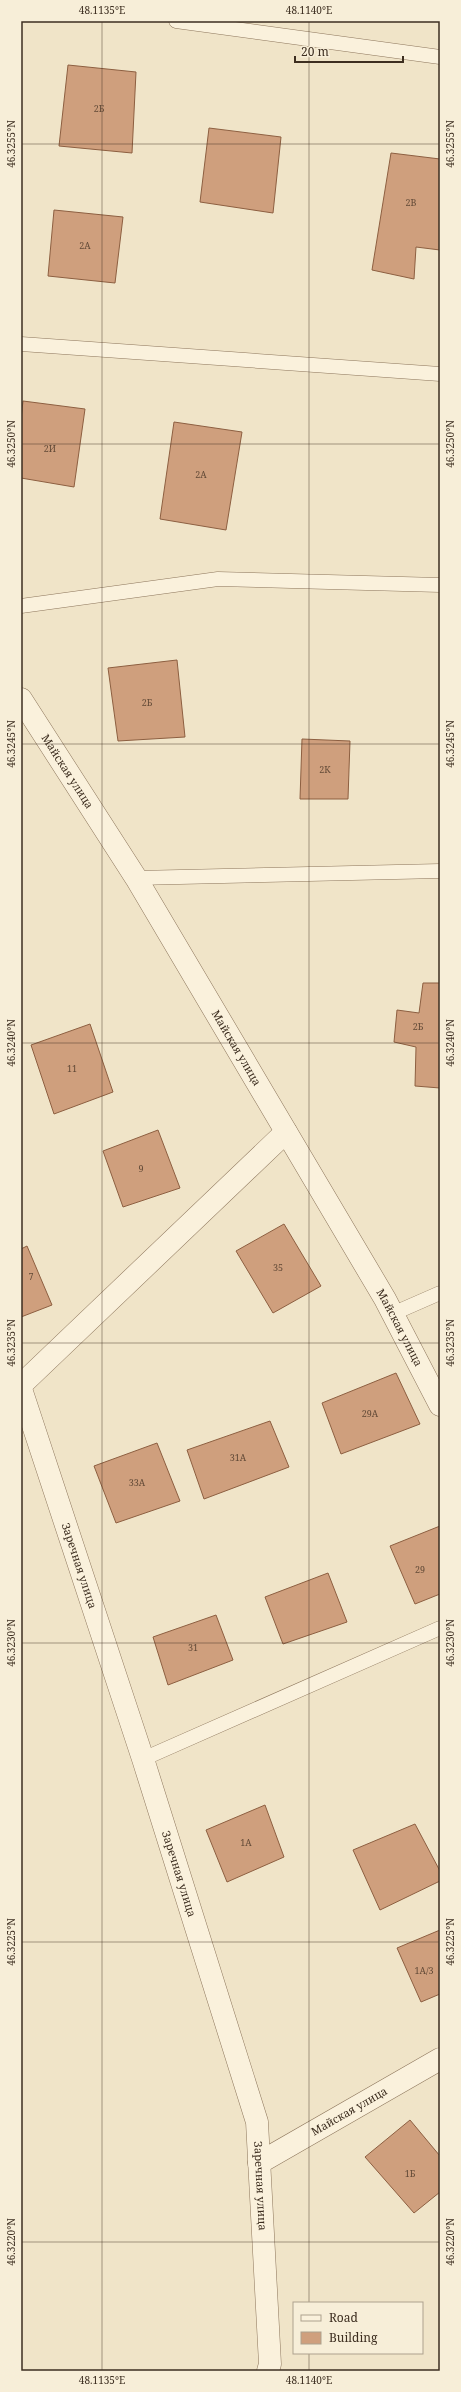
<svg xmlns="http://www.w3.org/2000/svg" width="461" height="2392" viewBox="0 0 461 2392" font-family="'Noto Serif',serif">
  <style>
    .building { fill: #cf9f7d; stroke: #8d5f41 }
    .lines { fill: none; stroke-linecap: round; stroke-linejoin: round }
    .lane-casing { stroke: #8d765c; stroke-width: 15 }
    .street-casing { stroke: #8d765c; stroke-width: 23 }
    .lane { stroke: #faf1dc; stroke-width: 14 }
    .street { stroke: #faf1dc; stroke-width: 22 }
    .ticks { fill: none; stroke: #3d2e20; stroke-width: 1; stroke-opacity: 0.45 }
    .labels { text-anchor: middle; stroke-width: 3.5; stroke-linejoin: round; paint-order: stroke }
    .number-label { font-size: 9px; fill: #624a37 }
    .street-label { font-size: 11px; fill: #3d2e20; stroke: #f7eed8 }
    .neatline { fill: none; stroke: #3d2e20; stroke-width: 1.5 }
    .ticks-label { font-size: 10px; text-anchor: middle; fill: #3d2e20 }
  </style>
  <rect width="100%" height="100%" fill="#f0e4c8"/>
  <g class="building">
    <path d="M 68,65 L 136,72 L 132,153 L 59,146 Z"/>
    <path d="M 209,128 L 281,137 L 273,213 L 200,202 Z"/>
    <path d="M 391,153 L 440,159 L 440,250 L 416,247 L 414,279 L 372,270 Z"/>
    <path d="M 54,210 L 123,217 L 115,283 L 48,276 Z"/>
    <path d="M 23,401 L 85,409 L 74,487 L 21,478 L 21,419 Z"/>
    <path d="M 174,422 L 242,432 L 226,530 L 160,519 Z"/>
    <path d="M 177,660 L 185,737 L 118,741 L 108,668 Z"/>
    <path d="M 302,739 L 350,741 L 348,799 L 300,799 Z"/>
    <path d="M 423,983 L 440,983 L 440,1088 L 415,1086 L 416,1047 L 394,1042 L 397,1010 L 419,1013 Z"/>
    <path d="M 90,1024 L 113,1092 L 54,1114 L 31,1045 Z"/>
    <path d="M 158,1130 L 180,1188 L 123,1207 L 103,1151 Z"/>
    <path d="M 284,1224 L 321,1286 L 273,1313 L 236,1251 Z"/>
    <path d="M 27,1246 L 52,1305 L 21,1317 L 21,1249 Z"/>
    <path d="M 396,1373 L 420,1424 L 341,1454 L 322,1403 Z"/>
    <path d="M 270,1421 L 289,1467 L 204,1499 L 187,1450 Z"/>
    <path d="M 157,1443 L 180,1501 L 116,1523 L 94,1466 Z"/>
    <path d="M 440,1526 L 440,1594 L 415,1604 L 390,1546 Z"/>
    <path d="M 328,1573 L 347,1622 L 283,1644 L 265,1597 Z"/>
    <path d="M 216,1615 L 233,1660 L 168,1685 L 153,1637 Z"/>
    <path d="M 265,1805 L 284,1857 L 227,1882 L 206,1830 Z"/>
    <path d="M 415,1824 L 440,1871 L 440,1881 L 380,1910 L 353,1850 Z"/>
    <path d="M 440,1930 L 440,1994 L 421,2002 L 397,1948 Z"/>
    <path d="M 410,2120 L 440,2156 L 440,2192 L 414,2213 L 365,2157 Z"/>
  </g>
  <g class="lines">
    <defs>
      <g id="lane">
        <path d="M 176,21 L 440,57"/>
        <path d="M 21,344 L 440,374"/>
        <path d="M 21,606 L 218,579 L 440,585"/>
        <path d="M 136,878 L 440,871"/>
        <path d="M 392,1314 L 440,1293"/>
        <path d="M 143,1759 L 440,1628"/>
      </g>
      <g id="street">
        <path id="s1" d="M 21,699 L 136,878 L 385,1299 L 440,1405"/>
        <path d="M 21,1385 L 286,1132"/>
        <path id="s2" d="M 21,1389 L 143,1759 L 257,2122 L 270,2364 L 268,2371"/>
        <path id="s3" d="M 259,2163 L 440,2059"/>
      </g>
    </defs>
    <use href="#lane" class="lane-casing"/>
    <use href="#street" class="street-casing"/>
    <use href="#lane" class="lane"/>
    <use href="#street" class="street"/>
  </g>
  <path class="ticks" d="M 102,21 L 102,2371M 309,21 L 309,2303M 21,144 L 440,144M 21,444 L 440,444M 21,744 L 440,744M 21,1043 L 440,1043M 21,1343 L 440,1343M 21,1643 L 440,1643M 21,1942 L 440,1942M 21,2242 L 440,2242M 309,2353 L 309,2371"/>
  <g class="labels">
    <g class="number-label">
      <text x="99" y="112">2Б</text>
      <text x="411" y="206">2В</text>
      <text x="85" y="249">2А</text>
      <text x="50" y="452">2И</text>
      <text x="201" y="478">2А</text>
      <text x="147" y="706">2Б</text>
      <text x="325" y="773">2К</text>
      <text x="418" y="1030">2Б</text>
      <text x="72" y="1072">11</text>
      <text x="141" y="1172">9</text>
      <text x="278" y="1271">35</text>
      <text x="31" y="1280">7</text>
      <text x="370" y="1417">29А</text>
      <text x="238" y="1461">31А</text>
      <text x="137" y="1486">33А</text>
      <text x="420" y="1573">29</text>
      <text x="193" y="1651">31</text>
      <text x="246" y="1846">1А</text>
      <text x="424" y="1974">1А/3</text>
      <text x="410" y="2177">1Б</text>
    </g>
    <g class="street-label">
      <text dy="4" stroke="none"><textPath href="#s1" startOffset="86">Майская улица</textPath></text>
      <text dy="4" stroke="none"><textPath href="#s1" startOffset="410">Майская улица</textPath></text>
      <text dy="4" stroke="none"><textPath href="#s1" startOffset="734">Майская улица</textPath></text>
      <text dy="4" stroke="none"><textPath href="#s2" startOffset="186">Заречная улица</textPath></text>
      <text dy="4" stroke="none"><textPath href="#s2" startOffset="510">Заречная улица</textPath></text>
      <text dy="4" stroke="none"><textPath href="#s3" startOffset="104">Майская улица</textPath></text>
      <text dy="4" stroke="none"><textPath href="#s2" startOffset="834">Заречная улица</textPath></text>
    </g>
  </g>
  <rect width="461" height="2392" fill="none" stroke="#f7eed8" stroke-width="44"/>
  <rect x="293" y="2302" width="130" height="52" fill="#f7eed8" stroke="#ada18e"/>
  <rect x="301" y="2315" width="20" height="6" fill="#faf1dc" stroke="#ada18e"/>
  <text x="329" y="2322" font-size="12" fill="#3d2e20">Road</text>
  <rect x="301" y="2332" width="20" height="12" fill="#cf9f7d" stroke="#ada18e"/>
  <text x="329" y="2342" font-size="12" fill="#3d2e20">Building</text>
  <path d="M295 56v6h108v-6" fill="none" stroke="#3d2e20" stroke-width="2"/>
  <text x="301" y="56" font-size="12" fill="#3d2e20" stroke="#f7eed8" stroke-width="3" paint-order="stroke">20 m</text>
  <rect x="22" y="22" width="417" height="2348" class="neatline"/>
  <g class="ticks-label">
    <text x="102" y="14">48.1135°E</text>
    <text x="309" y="14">48.1140°E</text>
    <text transform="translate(11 144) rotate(-90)" y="4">46.3255°N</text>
    <text transform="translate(450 144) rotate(-90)" y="4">46.3255°N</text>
    <text transform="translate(11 444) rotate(-90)" y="4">46.3250°N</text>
    <text transform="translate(450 444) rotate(-90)" y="4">46.3250°N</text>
    <text transform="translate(11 744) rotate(-90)" y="4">46.3245°N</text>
    <text transform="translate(450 744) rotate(-90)" y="4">46.3245°N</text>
    <text transform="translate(11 1043) rotate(-90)" y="4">46.3240°N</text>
    <text transform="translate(450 1043) rotate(-90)" y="4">46.3240°N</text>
    <text transform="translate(11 1343) rotate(-90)" y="4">46.3235°N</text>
    <text transform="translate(450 1343) rotate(-90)" y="4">46.3235°N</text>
    <text transform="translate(11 1643) rotate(-90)" y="4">46.3230°N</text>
    <text transform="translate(450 1643) rotate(-90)" y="4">46.3230°N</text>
    <text transform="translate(11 1942) rotate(-90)" y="4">46.3225°N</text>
    <text transform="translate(450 1942) rotate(-90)" y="4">46.3225°N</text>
    <text transform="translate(11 2242) rotate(-90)" y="4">46.3220°N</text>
    <text transform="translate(450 2242) rotate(-90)" y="4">46.3220°N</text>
    <text x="102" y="2384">48.1135°E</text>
    <text x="309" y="2384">48.1140°E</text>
  </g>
</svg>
